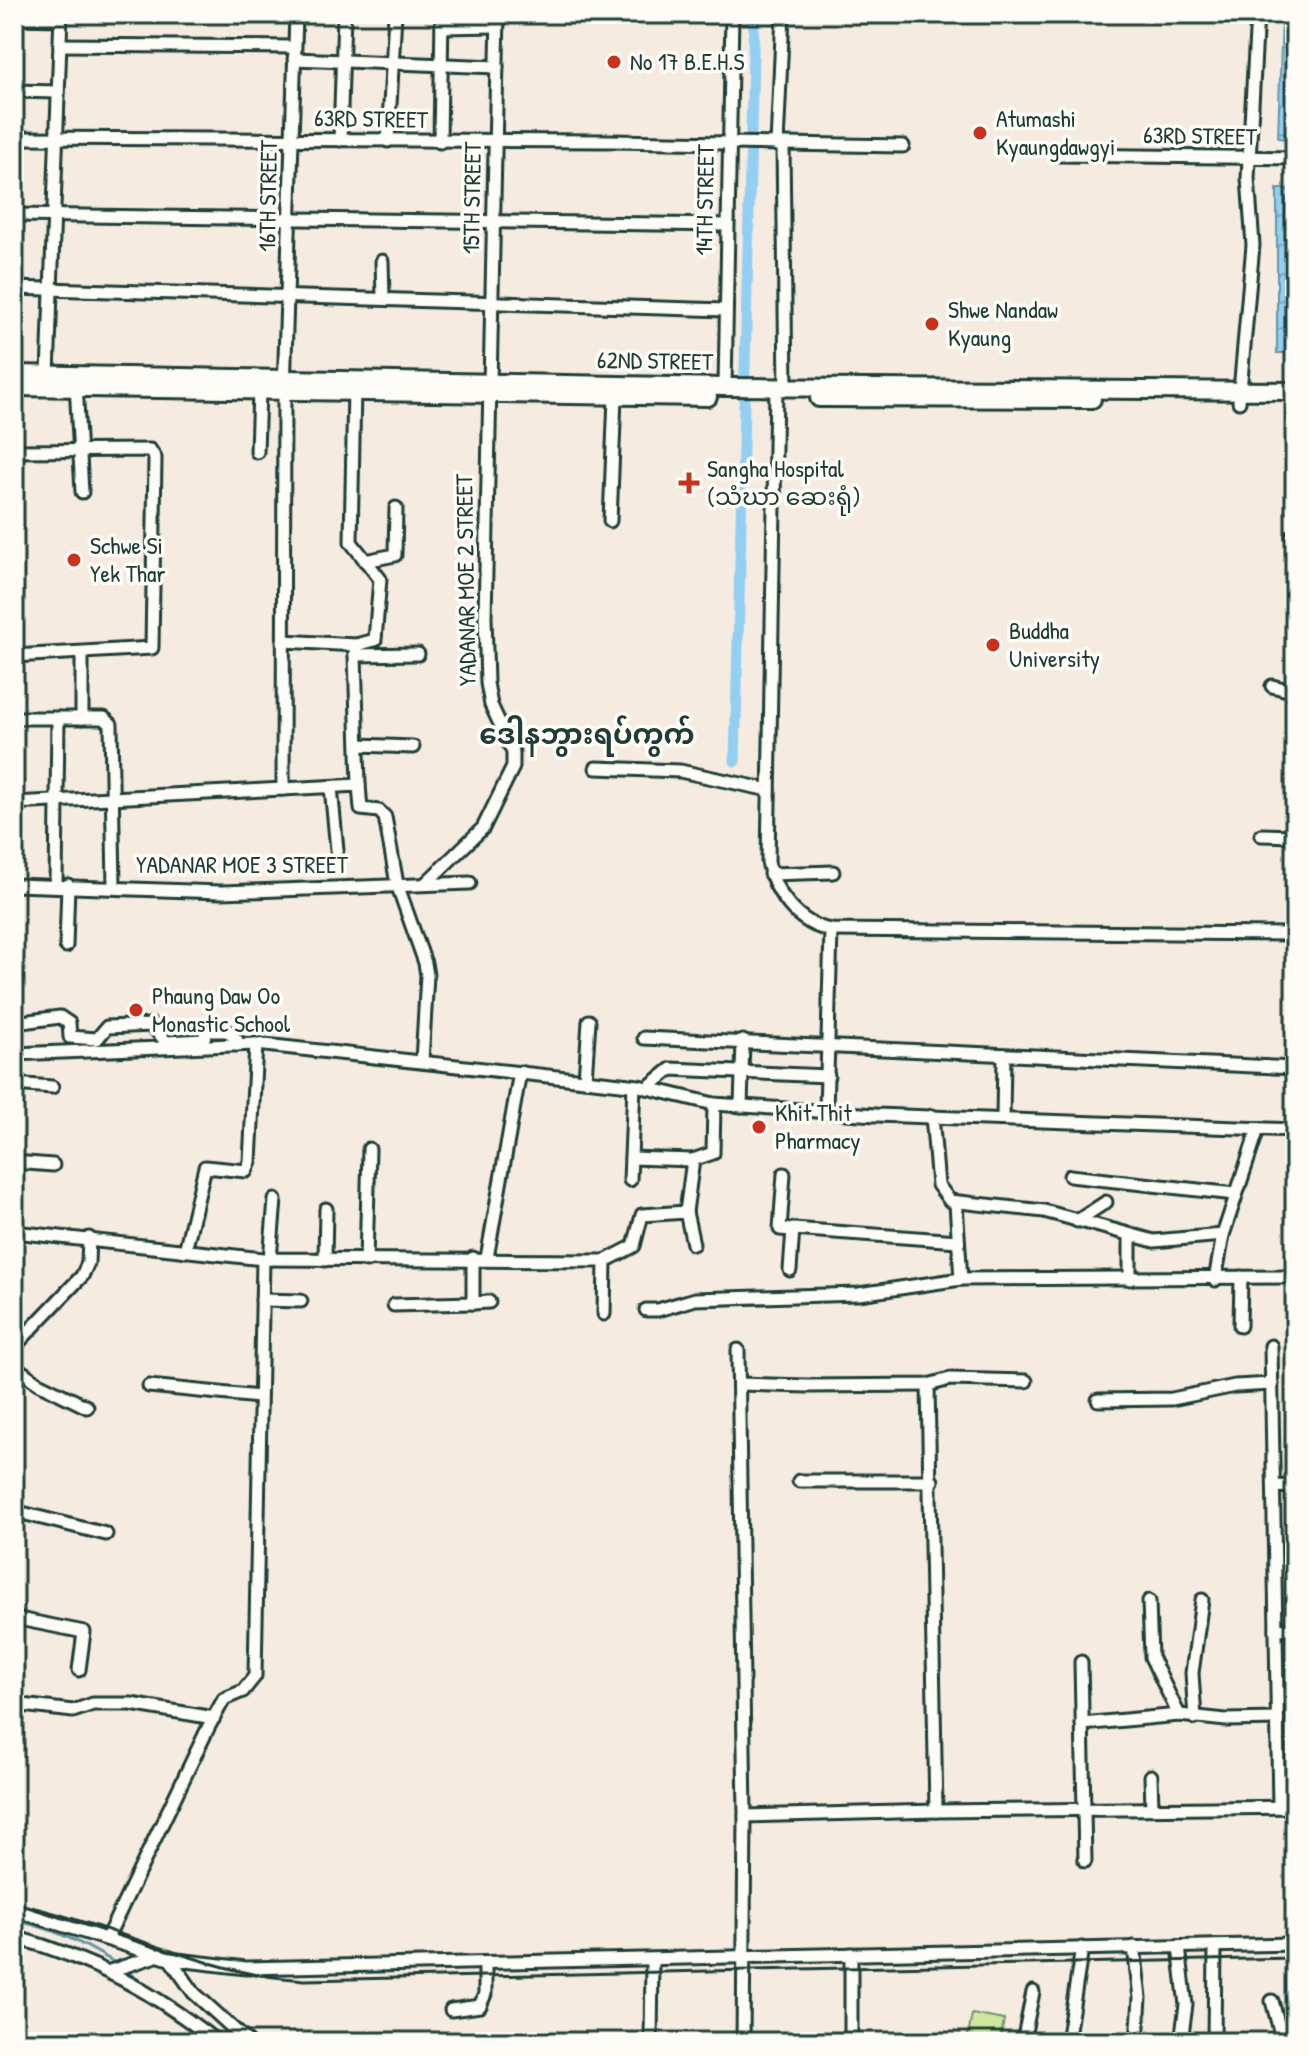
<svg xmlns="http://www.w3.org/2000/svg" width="1309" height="2056" viewBox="0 0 1309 2056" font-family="'Patrick Hand','Noto Sans Myanmar',sans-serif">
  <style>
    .pitch { fill: #cfe89e; stroke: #779269; stroke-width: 2 }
    .water { fill: url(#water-ripples); stroke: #6595a7; stroke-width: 2 }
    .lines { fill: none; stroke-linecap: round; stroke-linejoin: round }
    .shore { stroke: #4d7780; stroke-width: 2 }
    .stream { stroke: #6595a7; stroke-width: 3 }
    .canal { stroke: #93cff3; stroke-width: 11 }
    .minor-casing { stroke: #1f3d34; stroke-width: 17 }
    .secondary-casing { stroke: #1f3d34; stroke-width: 22 }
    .minor { stroke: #fdfcf7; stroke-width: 11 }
    .secondary { stroke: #fdfcf7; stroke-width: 16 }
    .rail { stroke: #1f3d34; stroke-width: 3 }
    .poi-dot { fill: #c8321e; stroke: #fdfcf7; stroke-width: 3 }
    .labels { text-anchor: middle; stroke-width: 7; stroke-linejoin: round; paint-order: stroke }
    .poi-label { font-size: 24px; fill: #1f3d34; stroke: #fdfcf7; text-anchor: start }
    .street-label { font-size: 24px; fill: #1f3d34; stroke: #fdfcf7 }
    .quarter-label { font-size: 28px; font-weight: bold; fill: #1f3d34; stroke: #fdfcf7 }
  </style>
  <defs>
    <pattern id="water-ripples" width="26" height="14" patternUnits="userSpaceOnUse" patternTransform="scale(2)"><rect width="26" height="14" fill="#93cff3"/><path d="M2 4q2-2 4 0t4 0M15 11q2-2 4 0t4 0" fill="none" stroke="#77a9c6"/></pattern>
  </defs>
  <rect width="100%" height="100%" fill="#f5ebe1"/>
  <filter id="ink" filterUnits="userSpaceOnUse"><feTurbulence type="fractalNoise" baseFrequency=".0125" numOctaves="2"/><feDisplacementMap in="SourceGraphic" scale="16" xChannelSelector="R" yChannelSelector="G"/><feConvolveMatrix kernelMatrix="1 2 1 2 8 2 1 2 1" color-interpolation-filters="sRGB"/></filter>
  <g filter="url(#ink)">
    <path class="pitch" d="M 972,2014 L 1004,2020 L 1000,2042 L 967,2042 Z"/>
    <g class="water">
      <path d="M 1282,14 L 1295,14 L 1295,78 L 1289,80 L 1290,100 L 1295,101 L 1295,140 L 1278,138 Z"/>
      <rect x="1277" y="189" width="18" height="164"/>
    </g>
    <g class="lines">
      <path class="shore" d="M 1295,197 L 1285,201 L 1285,342 L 1295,346"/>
      <g class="stream">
        <path d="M 14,1921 C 49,1926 87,1945 117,1964"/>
        <path d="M 126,1971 L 226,2042"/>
      </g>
      <path class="canal" d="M 735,761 L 754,14"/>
      <defs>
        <g id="minor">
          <path d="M 14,18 L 61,19"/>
          <path d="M 442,27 L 497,26"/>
          <path d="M 60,45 L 294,47"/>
          <path d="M 294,59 L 497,67"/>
          <path d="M 14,91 L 58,92"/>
          <path d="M 14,138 L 610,141 L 903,146"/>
          <path d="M 340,140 L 344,14"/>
          <path d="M 388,141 L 395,14"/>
          <path d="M 440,142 L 442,14"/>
          <path d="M 777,145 L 783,14"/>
          <path d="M 783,145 L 786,387"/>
          <path d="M 1057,155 L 1295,158"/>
          <path d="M 14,215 L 727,225"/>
          <path d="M 382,261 L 383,297"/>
          <path d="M 14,288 L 726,310"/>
          <path d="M 48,375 L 61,14"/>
          <path d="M 76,384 L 82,492"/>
          <path d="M 725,387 L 732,14"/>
          <path d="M 776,387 L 768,862 C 774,892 798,925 831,930 L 1295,934"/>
          <path d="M 354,388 L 351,542 L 380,579 L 375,640 L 356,645 L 355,655 L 359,785"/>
          <path d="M 1239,402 L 1253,245 L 1248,178 L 1257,14"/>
          <path d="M 14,451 L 150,450 L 155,458 L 152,648 L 14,656"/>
          <path d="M 257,452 L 259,390"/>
          <path d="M 610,521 L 615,397"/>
          <path d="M 1292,536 L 1295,536"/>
          <path d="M 365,561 L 395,555 L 396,508"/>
          <path d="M 283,641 L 356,645"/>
          <path d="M 82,654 L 82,718"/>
          <path d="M 355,655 L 418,654"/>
          <path d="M 1272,686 L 1295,692"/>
          <path d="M 14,718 L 104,718 L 111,724 L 114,886"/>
          <path d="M 359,745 L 413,747"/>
          <path d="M 596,768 L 680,771 L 769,790"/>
          <path d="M 331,787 L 337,850"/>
          <path d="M 283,789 L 284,391 L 296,14"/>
          <path d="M 14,803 L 359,785 L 361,809 L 379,811 L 385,817 L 397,884 L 425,963 L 427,975 L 422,1061"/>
          <path d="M 1261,835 L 1295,836"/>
          <path d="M 770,874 L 833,872"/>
          <path d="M 425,884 L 483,828 L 513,767 L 513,752 L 491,705 L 487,683 L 485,617 L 498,14"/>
          <path d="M 14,885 L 221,892 L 470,883"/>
          <path d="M 56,885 L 58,718"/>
          <path d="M 66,946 L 68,885"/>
          <path d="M 14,1023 L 60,1017 L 69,1023 L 70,1037 L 97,1039 L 107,1027 L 152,1025 L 166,1042 L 203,1040 L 207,1031 L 227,1031 L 237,1040 L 237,1045"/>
          <path d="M 644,1038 L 1295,1068"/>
          <path d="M 14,1054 L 256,1044 L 639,1086 L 714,1104 L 876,1115 L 1295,1130"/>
          <path d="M 585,1080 L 589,1021"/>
          <path d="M 14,1084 L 52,1087"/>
          <path d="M 647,1088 L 671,1069 L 828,1076"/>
          <path d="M 741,1106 L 743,1041"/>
          <path d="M 826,1112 L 831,930"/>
          <path d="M 932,1116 L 938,1185 L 950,1201 L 1044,1211 L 1154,1241 L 1223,1235 L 1258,1129"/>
          <path d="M 1003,1119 L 1004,1055"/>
          <path d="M 631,1158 L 693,1160"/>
          <path d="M 14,1162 L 53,1165"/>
          <path d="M 784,1174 L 780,1229 L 791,1230"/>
          <path d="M 1070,1176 L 1235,1194"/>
          <path d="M 630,1180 L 634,1086"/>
          <path d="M 956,1204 L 961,1279"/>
          <path d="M 686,1212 L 693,1244"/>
          <path d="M 1077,1221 L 1106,1202"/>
          <path d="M 14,1232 L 263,1259 L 605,1261 L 634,1246 L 642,1215 L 686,1212 L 693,1160 L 713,1153 L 714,1104"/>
          <path d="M 1130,1237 L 1130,1279"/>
          <path d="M 185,1251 L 205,1167 L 246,1171 L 250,1162 L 256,1044"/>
          <path d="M 487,1258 L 520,1072"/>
          <path d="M 270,1259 L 275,1200"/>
          <path d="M 325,1260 L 326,1209"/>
          <path d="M 366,1261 L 369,1149"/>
          <path d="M 790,1270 L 793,1229 L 958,1241"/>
          <path d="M 1215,1280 L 1223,1235"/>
          <path d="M 262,1300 L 301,1301"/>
          <path d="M 473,1303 L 489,1302"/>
          <path d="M 394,1305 L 473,1303 L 473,1258"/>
          <path d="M 646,1310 L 658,1310 L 695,1299 L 859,1294 L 961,1279 L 1285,1277"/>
          <path d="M 604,1314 L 605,1261"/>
          <path d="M 1240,1326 L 1241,1277"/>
          <path d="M 1271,1346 L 1279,1807"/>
          <path d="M 14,1347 L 82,1276 L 88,1263 L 89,1238"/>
          <path d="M 738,1350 L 745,1816 L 743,2042"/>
          <path d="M 14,1366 L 38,1383 L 87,1407"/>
          <path d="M 739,1384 L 808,1386 L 928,1385 L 950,1379 L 1026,1381"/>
          <path d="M 928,1385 L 936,1811 L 1295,1807"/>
          <path d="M 149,1386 L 259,1397"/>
          <path d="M 1098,1400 L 1172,1399 L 1235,1386 L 1272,1384"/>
          <path d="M 799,1481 L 932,1481"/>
          <path d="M 1274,1486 L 1295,1487"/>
          <path d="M 14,1511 L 106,1534"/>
          <path d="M 1149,1601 L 1151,1657 L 1179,1715"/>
          <path d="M 14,1618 L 84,1632 L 79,1670"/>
          <path d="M 1276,1629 L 1295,1628"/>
          <path d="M 1081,1662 L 1085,1861"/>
          <path d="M 14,1704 L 73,1711 L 93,1704 L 131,1704 L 214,1718"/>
          <path d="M 1195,1718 L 1192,1673 L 1202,1600"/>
          <path d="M 1082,1724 L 1179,1715 L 1226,1720 L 1278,1719"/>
          <path d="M 1151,1776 L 1152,1808"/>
          <path d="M 745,1816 L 936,1811"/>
          <path d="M 14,1910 L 169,1959 L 246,1968 L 1295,1944"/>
          <path d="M 14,1937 C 94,1959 152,1991 217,2042"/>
          <path d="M 107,1938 L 209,1726 L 224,1699 L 243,1691 L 255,1676 L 263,1259"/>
          <path d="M 1134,1947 L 1140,1998 L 1137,2042"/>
          <path d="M 1179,1947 L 1186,2005 L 1181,2042"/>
          <path d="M 851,1954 L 851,2042"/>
          <path d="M 170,1959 L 194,1993 L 248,2042"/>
          <path d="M 110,1971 L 159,1955"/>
          <path d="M 1272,2001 L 1283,2042"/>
          <path d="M 451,2010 L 480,2006 L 485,1994 L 485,1964"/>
          <path d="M 651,2042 L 652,1961"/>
          <path d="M 1023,2042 L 1033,1992"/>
          <path d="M 1067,2042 L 1082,1948"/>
          <path d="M 1214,2042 L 1215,1946"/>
        </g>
        <g id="secondary">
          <path d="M 14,374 L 725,387 L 1295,391"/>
          <path d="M 14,387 L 708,397"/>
          <path d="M 819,398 L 1092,399"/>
        </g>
      </defs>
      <use href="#minor" class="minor-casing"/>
      <use href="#secondary" class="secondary-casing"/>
      <use href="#minor" class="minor"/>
      <use href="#secondary" class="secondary"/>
      <path class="rail" d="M 14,1903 C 93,1920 166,1954 244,1972 C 264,1977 285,1978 306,1980 L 1295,1958"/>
    </g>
  </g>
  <g class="poi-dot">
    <circle cx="614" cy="62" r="8"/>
    <circle cx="980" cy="133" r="8"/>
    <circle cx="932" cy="324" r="8"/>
    <path d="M685 471h8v8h8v8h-8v8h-8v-8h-8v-8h8z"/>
    <circle cx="74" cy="560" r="8"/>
    <circle cx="993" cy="645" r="8"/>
    <circle cx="136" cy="1010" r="8"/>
    <circle cx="759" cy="1127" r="8"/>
  </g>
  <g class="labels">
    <g class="poi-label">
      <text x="630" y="70">No 17 B.E.H.S</text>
      <text x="996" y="127">Atumashi<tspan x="996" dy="28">Kyaungdawgyi</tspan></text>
      <text x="948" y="318">Shwe Nandaw<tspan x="948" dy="28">Kyaung</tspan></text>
      <text x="707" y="477">Sangha Hospital<tspan x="707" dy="28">(သံဃာ ဆေးရုံ)</tspan></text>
      <text x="90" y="554">Schwe Si<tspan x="90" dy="28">Yek Thar</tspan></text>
      <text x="1009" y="639">Buddha<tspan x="1009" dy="28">University</tspan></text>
      <text x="152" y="1004">Phaung Daw Oo<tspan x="152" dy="28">Monastic School</tspan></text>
      <text x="775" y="1121">Khit Thit<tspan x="775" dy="28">Pharmacy</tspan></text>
    </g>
    <g class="street-label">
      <text transform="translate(371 119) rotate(1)" y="8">63RD STREET</text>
      <text transform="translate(1200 136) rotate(1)" y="8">63RD STREET</text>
      <text transform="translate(268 196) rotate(-89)" y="8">16TH STREET</text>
      <text transform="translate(472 198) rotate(-89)" y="8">15TH STREET</text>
      <text transform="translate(705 200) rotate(-89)" y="8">14TH STREET</text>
      <text transform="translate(655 361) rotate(1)" y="8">62ND STREET</text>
      <text transform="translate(466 580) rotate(-91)" y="8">YADANAR MOE 2 STREET</text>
      <text x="242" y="873">YADANAR MOE 3 STREET</text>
    </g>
    <g class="quarter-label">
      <text x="587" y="744">ဒေါနဘွားရပ်ကွက်</text>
    </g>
  </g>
  <rect width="1309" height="2056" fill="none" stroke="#fdfcf7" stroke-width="48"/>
  <rect x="24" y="24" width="1261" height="2008" fill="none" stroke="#1f3d34" stroke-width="3" filter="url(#ink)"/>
</svg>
